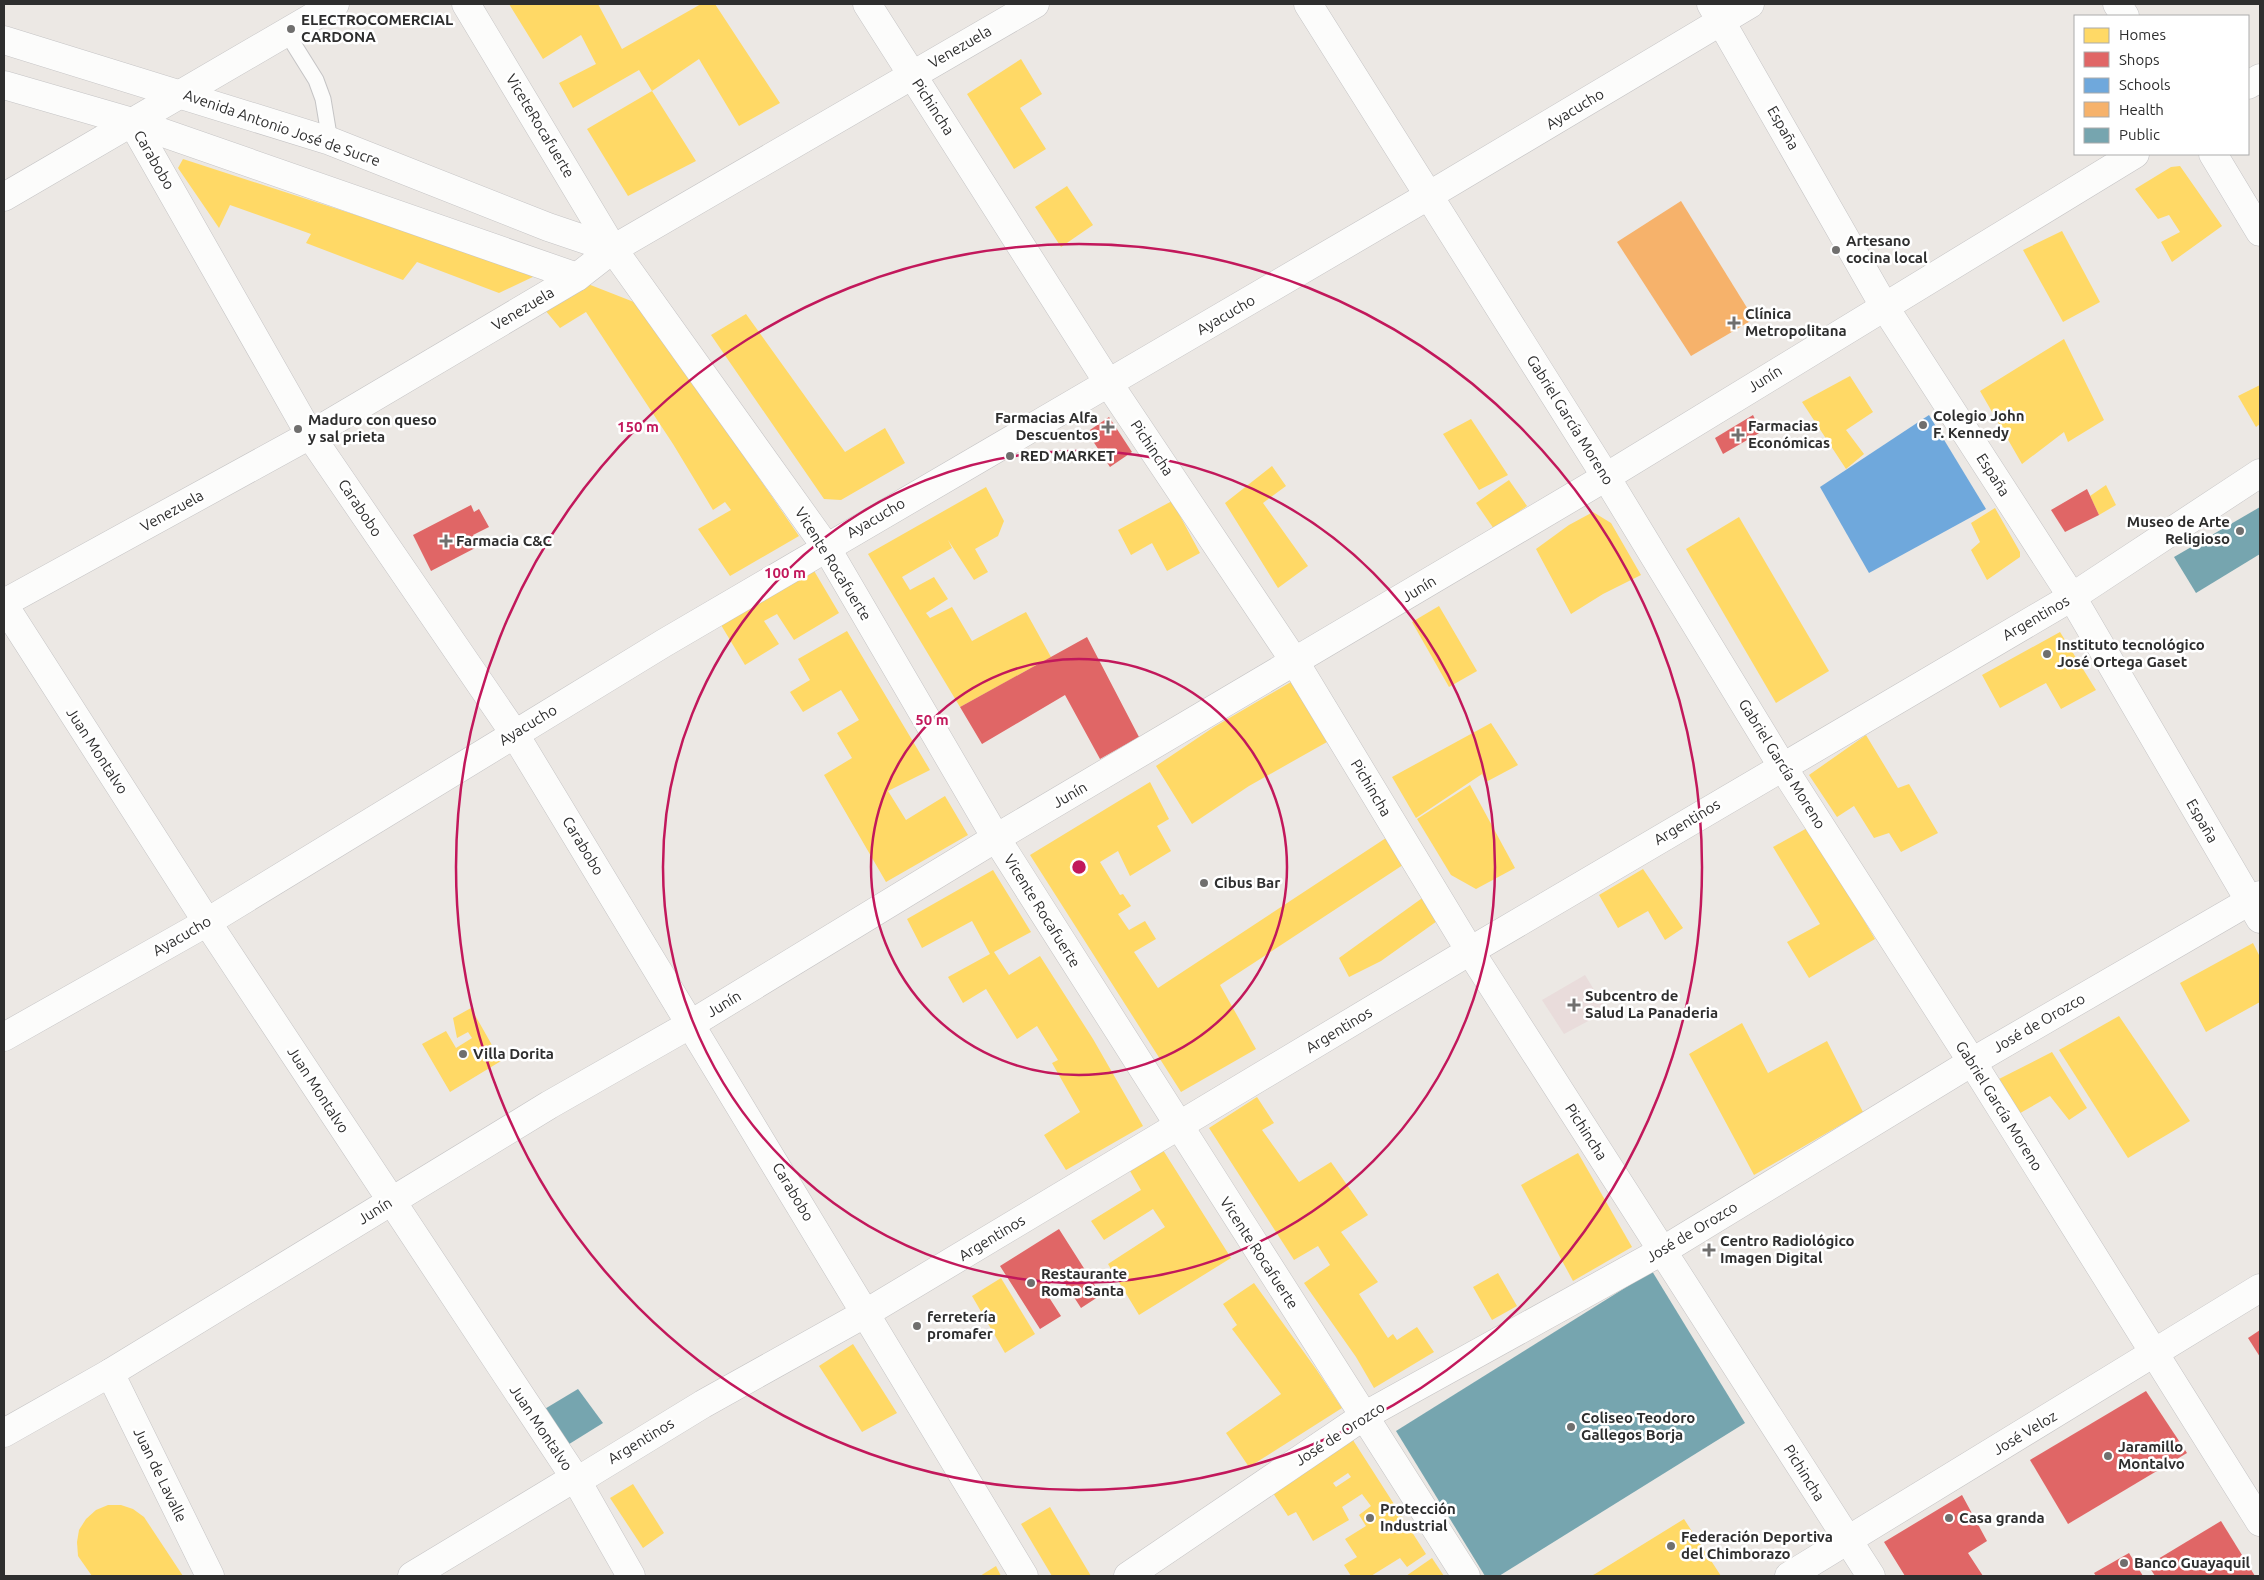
<svg xmlns="http://www.w3.org/2000/svg" width="2264" height="1580" viewBox="0 0 2264 1580" font-family="Ubuntu,sans-serif">
  <style>
    .medical { fill: #e9dcdb }
    .homes { fill: #ffd966; fill-rule: evenodd }
    .shops { fill: #e06666 }
    .schools { fill: #6fa8dc }
    .health { fill: #f6b26b }
    .public { fill: #76a5af }
    .lines { fill: none; stroke-linecap: round; stroke-linejoin: round }
    .lane-casing { stroke: #c5c4c5; stroke-width: 17 }
    .street-casing { stroke: #c5c4c5; stroke-width: 29 }
    .secondary-casing { stroke: #c5c4c5; stroke-width: 29 }
    .lane { stroke: #fcfcfb; stroke-width: 15 }
    .street { stroke: #fcfcfb; stroke-width: 28 }
    .secondary { stroke: #fcfcfb; stroke-width: 28 }
    .ring { fill: none; stroke: #c2185b; stroke-width: 2.5 }
    .poi-dot { fill: #706f6e; stroke: #fff; stroke-width: 2 }
    .labels { text-anchor: middle; stroke-width: 5; stroke-linejoin: round; paint-order: stroke }
    .poi-label { font-size: 15px; font-weight: bold; fill: #2e2e2e; stroke: #fff; text-anchor: start }
    .street-label { font-size: 15px; fill: #2e2e2e; stroke: #fff }
    .centre { fill: #c2185b; stroke: #fff; stroke-width: 2.5 }
    .ring-label { font-size: 15px; text-anchor: middle; font-weight: bold; fill: #c2185b; stroke: #fff; stroke-width: 5; stroke-linejoin: round; paint-order: stroke }
  </style>
  <rect width="100%" height="100%" fill="#ece8e4"/>
  <path class="medical" d="M 1585,975 L 1607,1011 L 1564,1034 L 1542,1000 Z"/>
  <g class="homes">
    <path d="M 509,4 L 598,4 L 622,49 L 701,4 L 715,4 L 780,103 L 739,126 L 699,59 L 652,91 L 696,161 L 628,196 L 587,129 L 652,91 L 639,70 L 573,108 L 559,83 L 596,64 L 581,35 L 543,59 Z"/>
    <path d="M 1021,59 L 1042,94 L 1020,108 L 1046,149 L 1014,169 L 967,94 Z"/>
    <path d="M 183,159 L 362,217 L 537,275 L 499,293 L 417,262 L 403,280 L 306,243 L 311,234 L 230,205 L 219,228 L 178,168 Z"/>
    <path d="M 2180,166 L 2222,226 L 2172,262 L 2161,242 L 2180,232 L 2169,215 L 2158,219 L 2135,189 L 2171,167 Z"/>
    <path d="M 1067,186 L 1093,225 L 1061,247 L 1035,207 Z"/>
    <path d="M 2062,231 L 2100,302 L 2063,322 L 2023,250 Z"/>
    <path d="M 588,284 L 639,304 L 799,536 L 730,576 L 698,529 L 731,510 L 725,502 L 713,510 L 673,444 L 586,312 L 560,328 L 545,310 Z"/>
    <path d="M 746,314 L 845,452 L 885,428 L 905,463 L 841,500 L 824,499 L 711,335 Z"/>
    <path d="M 2064,339 L 2104,420 L 2068,442 L 2064,432 L 2022,464 L 1980,391 Z"/>
    <path d="M 1850,376 L 1873,412 L 1846,430 L 1864,454 L 1846,469 L 1802,402 Z"/>
    <path d="M 2260,385 L 2260,424 L 2256,427 L 2238,396 Z"/>
    <path d="M 1471,419 L 1508,475 L 1479,490 L 1443,434 Z"/>
    <path d="M 1272,466 L 1286,486 L 1263,503 L 1308,566 L 1278,588 L 1225,503 Z"/>
    <path d="M 1509,480 L 1527,506 L 1494,529 L 1476,503 Z"/>
    <path d="M 2106,485 L 2116,505 L 2099,515 L 2090,496 Z"/>
    <path d="M 986,487 L 1004,521 L 998,536 L 975,549 L 988,572 L 974,580 L 948,540 L 952,548 L 902,577 L 910,590 L 934,577 L 948,599 L 926,613 L 930,618 L 952,607 L 972,641 L 1026,612 L 1051,657 L 960,707 L 868,554 Z"/>
    <path d="M 1172,501 L 1200,553 L 1167,571 L 1152,543 L 1131,555 L 1118,530 Z"/>
    <path d="M 1995,508 L 2020,552 L 2020,557 L 1987,580 L 1971,550 L 1980,542 L 1971,523 Z"/>
    <path d="M 1593,512 L 1611,523 L 1641,575 L 1603,594 L 1571,614 L 1536,549 L 1569,525 Z"/>
    <path d="M 1739,517 L 1829,671 L 1776,703 L 1686,549 Z"/>
    <path d="M 813,569 L 839,613 L 794,640 L 777,614 L 764,621 L 779,644 L 745,665 L 721,625 Z"/>
    <path d="M 1439,606 L 1477,671 L 1449,687 L 1412,622 Z"/>
    <path d="M 847,631 L 930,770 L 888,791 L 906,820 L 945,796 L 968,835 L 886,882 L 824,775 L 852,758 L 837,733 L 859,720 L 841,690 L 803,712 L 790,692 L 810,680 L 798,659 Z"/>
    <path d="M 2060,632 L 2096,690 L 2061,709 L 2046,683 L 2000,708 L 1982,675 Z"/>
    <path d="M 1291,682 L 1327,742 L 1249,786 L 1192,824 L 1156,766 L 1214,727 Z"/>
    <path d="M 1491,723 L 1518,765 L 1486,782 L 1482,774 L 1416,818 L 1392,777 Z"/>
    <path d="M 1866,735 L 1898,788 L 1909,784 L 1938,833 L 1901,852 L 1889,833 L 1874,838 L 1854,806 L 1837,817 L 1809,775 Z"/>
    <path d="M 1150,782 L 1169,819 L 1157,826 L 1171,851 L 1130,876 L 1118,851 L 1100,862 L 1120,895 L 1123,894 L 1131,906 L 1118,914 L 1129,930 L 1145,921 L 1156,939 L 1134,952 L 1158,988 L 1392,834 L 1409,861 L 1220,985 L 1256,1049 L 1181,1092 L 1030,855 Z"/>
    <path d="M 1470,785 L 1515,868 L 1476,889 L 1451,875 L 1417,819 Z"/>
    <path d="M 1809,827 L 1875,939 L 1809,978 L 1787,942 L 1820,924 L 1773,847 Z"/>
    <path d="M 1643,869 L 1683,928 L 1665,940 L 1648,911 L 1618,928 L 1599,895 Z"/>
    <path d="M 993,870 L 1031,932 L 994,952 L 1009,975 L 1040,956 L 1093,1039 L 1143,1126 L 1066,1170 L 1044,1135 L 1080,1112 L 1052,1063 L 1058,1060 L 1037,1026 L 1017,1039 L 986,989 L 963,1003 L 948,977 L 990,954 L 972,921 L 922,948 L 907,919 Z"/>
    <path d="M 1432,891 L 1447,914 L 1381,961 L 1349,977 L 1339,958 Z"/>
    <path d="M 2253,943 L 2260,957 L 2260,1002 L 2206,1032 L 2180,983 Z"/>
    <path d="M 471,1008 L 501,1061 L 450,1092 L 422,1044 L 446,1031 L 456,1048 L 472,1038 L 468,1032 L 457,1038 L 453,1018 Z"/>
    <path d="M 2119,1016 L 2190,1121 L 2128,1158 L 2059,1050 Z"/>
    <path d="M 1742,1023 L 1768,1073 L 1827,1041 L 1863,1112 L 1754,1175 L 1689,1054 Z"/>
    <path d="M 2052,1052 L 2087,1108 L 2069,1120 L 2050,1096 L 2015,1116 L 1995,1081 Z"/>
    <path d="M 1257,1097 L 1274,1123 L 1262,1130 L 1299,1182 L 1331,1162 L 1368,1215 L 1341,1232 L 1378,1282 L 1359,1294 L 1388,1338 L 1393,1334 L 1397,1340 L 1417,1327 L 1434,1352 L 1374,1388 L 1356,1357 L 1304,1283 L 1330,1265 L 1318,1246 L 1294,1260 L 1209,1128 Z"/>
    <path d="M 1163,1150 L 1231,1258 L 1139,1315 L 1108,1264 L 1165,1227 L 1153,1209 L 1104,1240 L 1091,1221 L 1141,1190 L 1130,1171 Z"/>
    <path d="M 1578,1153 L 1632,1247 L 1573,1281 L 1521,1185 Z"/>
    <path d="M 1498,1273 L 1517,1306 L 1492,1320 L 1473,1287 Z"/>
    <path d="M 1001,1278 L 1035,1334 L 1005,1353 L 972,1296 Z"/>
    <path d="M 1254,1283 L 1316,1369 L 1342,1408 L 1249,1467 L 1226,1433 L 1281,1394 L 1232,1329 L 1237,1325 L 1223,1304 Z"/>
    <path d="M 853,1344 L 897,1413 L 862,1432 L 819,1366 Z"/>
    <path d="M 1351,1437 L 1426,1554 L 1407,1567 L 1400,1558 L 1371,1576 L 1351,1576 L 1344,1565 L 1357,1557 L 1345,1539 L 1366,1526 L 1359,1515 L 1371,1506 L 1362,1494 L 1342,1507 L 1349,1520 L 1313,1541 L 1296,1512 L 1288,1516 L 1271,1490 ZM 1348,1473 L 1351,1477 L 1336,1487 L 1333,1483 Z"/>
    <path d="M 633,1484 L 664,1533 L 643,1548 L 610,1498 Z"/>
    <path d="M 108,1505 L 121,1505 L 133,1509 L 144,1517 L 183,1576 L 92,1576 L 78,1556 L 77,1542 L 79,1530 L 86,1519 L 96,1510 Z"/>
    <path d="M 1050,1507 L 1091,1576 L 1052,1576 L 1021,1524 Z"/>
    <path d="M 1684,1519 L 1721,1576 L 1591,1576 L 1595,1574 Z"/>
    <path d="M 1432,1558 L 1444,1576 L 1406,1576 Z"/>
    <path d="M 996,1566 L 1001,1576 L 980,1576 Z"/>
  </g>
  <g class="shops">
    <path d="M 1753,415 L 1761,432 L 1723,454 L 1715,438 Z"/>
    <path d="M 1109,417 L 1132,452 L 1110,467 L 1087,432 Z"/>
    <path d="M 2087,489 L 2099,515 L 2065,532 L 2051,510 Z"/>
    <path d="M 471,505 L 474,512 L 479,509 L 489,527 L 473,535 L 479,546 L 431,571 L 413,535 Z"/>
    <path d="M 1087,637 L 1139,737 L 1100,759 L 1065,695 L 982,744 L 960,707 Z"/>
    <path d="M 1059,1229 L 1101,1295 L 1081,1308 L 1061,1277 L 1043,1288 L 1061,1316 L 1040,1329 L 1000,1266 Z"/>
    <path d="M 2260,1330 L 2260,1357 L 2248,1338 Z"/>
    <path d="M 2146,1391 L 2187,1453 L 2068,1524 L 2030,1460 Z"/>
    <path d="M 1962,1495 L 1987,1541 L 1968,1553 L 1983,1576 L 1905,1576 L 1884,1542 Z"/>
    <path d="M 2221,1521 L 2255,1576 L 2155,1576 L 2148,1565 Z"/>
    <path d="M 2129,1553 L 2143,1576 L 2096,1576 L 2094,1573 Z"/>
  </g>
  <path class="schools" d="M 1929,415 L 1986,509 L 1869,573 L 1820,487 Z"/>
  <path class="health" d="M 1681,201 L 1754,319 L 1691,356 L 1617,242 Z"/>
  <g class="public">
    <path d="M 2260,507 L 2260,554 L 2196,593 L 2174,557 Z"/>
    <path d="M 1652,1271 L 1745,1423 L 1499,1576 L 1485,1576 L 1396,1431 Z"/>
    <path d="M 578,1389 L 603,1423 L 566,1446 L 538,1413 Z"/>
  </g>
  <g class="lines">
    <defs>
      <path id="lane" d="M 286,32 L 316,80 L 323,99 L 330,141"/>
      <g id="street">
        <path d="M 466,4 L 613,249"/>
        <path d="M 867,4 L 1109,384 L 1295,662 L 1470,951 L 1871,1576"/>
        <path d="M 1308,4 L 1606,477 L 1782,766 L 1972,1062 L 2260,1522"/>
        <path d="M 1711,4 L 1884,306 L 2072,597 L 2260,919"/>
        <path d="M 2117,4 L 2125,16"/>
        <path d="M 2248,85 L 2260,78"/>
        <path d="M 132,122 L 577,277"/>
        <path d="M 2213,154 L 2260,232"/>
        <path d="M 4,197 L 335,4"/>
        <path d="M 4,603 L 310,435 L 577,277 L 613,249 L 1035,4"/>
        <path d="M 4,605 L 207,922 L 577,1481 L 631,1576"/>
        <path d="M 4,1037 L 204,924 L 664,643 L 1428,196 L 1750,4"/>
        <path d="M 110,1373 L 210,1576"/>
        <path d="M 4,1433 L 110,1373 L 549,1105 L 691,1024 L 996,838 L 1606,477 L 2135,154"/>
        <path d="M 412,1576 L 566,1483 L 577,1481 L 703,1404 L 866,1313 L 1470,951 L 2072,597 L 2260,473"/>
        <path d="M 1128,1576 L 1364,1416 L 1662,1251 L 1972,1062 L 2260,895"/>
        <path d="M 1789,1576 L 2260,1288"/>
      </g>
      <g id="secondary">
        <path d="M 4,40 L 330,141 L 548,227 L 613,249 L 826,547 L 996,838 L 1466,1576"/>
        <path d="M 4,85 L 132,122 L 310,435 L 514,733 L 1024,1576"/>
      </g>
    </defs>
    <use href="#lane" class="lane-casing"/>
    <use href="#street" class="street-casing"/>
    <use href="#secondary" class="secondary-casing"/>
    <use href="#lane" class="lane"/>
    <use href="#street" class="street"/>
    <use href="#secondary" class="secondary"/>
  </g>
  <g class="ring">
    <circle cx="1079" cy="867" r="208"/>
    <circle cx="1079" cy="867" r="416"/>
    <circle cx="1079" cy="867" r="623"/>
  </g>
  <g class="poi-dot">
    <circle cx="291" cy="29" r="5"/>
    <circle cx="1836" cy="250" r="5"/>
    <path d="M1731.5 315.5h5v5h5v5h-5v5h-5v-5h-5v-5h5z"/>
    <circle cx="1923" cy="425" r="5"/>
    <path d="M1105.5 419.5h5v5h5v5h-5v5h-5v-5h-5v-5h5z"/>
    <circle cx="298" cy="429" r="5"/>
    <path d="M1735.5 427.5h5v5h5v5h-5v5h-5v-5h-5v-5h5z"/>
    <circle cx="1010" cy="456" r="5"/>
    <circle cx="2240" cy="531" r="5"/>
    <path d="M443.5 533.5h5v5h5v5h-5v5h-5v-5h-5v-5h5z"/>
    <circle cx="2047" cy="654" r="5"/>
    <circle cx="1204" cy="883" r="5"/>
    <path d="M1571.5 997.5h5v5h5v5h-5v5h-5v-5h-5v-5h5z"/>
    <circle cx="463" cy="1054" r="5"/>
    <path d="M1706.5 1242.5h5v5h5v5h-5v5h-5v-5h-5v-5h5z"/>
    <circle cx="1031" cy="1283" r="5"/>
    <circle cx="917" cy="1326" r="5"/>
    <circle cx="1571" cy="1427" r="5"/>
    <circle cx="2108" cy="1456" r="5"/>
    <circle cx="1370" cy="1518" r="5"/>
    <circle cx="1949" cy="1518" r="5"/>
    <circle cx="1671" cy="1546" r="5"/>
    <circle cx="2124" cy="1563" r="5"/>
  </g>
  <g class="labels">
    <g class="poi-label">
      <text x="301" y="25">ELECTROCOMERCIAL<tspan x="301" dy="17">CARDONA</tspan></text>
      <text x="1846" y="246">Artesano<tspan x="1846" dy="17">cocina local</tspan></text>
      <text x="1745" y="319">Clínica<tspan x="1745" dy="17">Metropolitana</tspan></text>
      <text x="1933" y="421">Colegio John<tspan x="1933" dy="17">F. Kennedy</tspan></text>
      <text x="1098" y="423" text-anchor="end">Farmacias Alfa<tspan x="1098" dy="17">Descuentos</tspan></text>
      <text x="308" y="425">Maduro con queso<tspan x="308" dy="17">y sal prieta</tspan></text>
      <text x="1748" y="431">Farmacias<tspan x="1748" dy="17">Económicas</tspan></text>
      <text x="1020" y="461">RED MARKET</text>
      <text x="2230" y="527" text-anchor="end">Museo de Arte<tspan x="2230" dy="17">Religioso</tspan></text>
      <text x="456" y="546">Farmacia C&amp;C</text>
      <text x="2057" y="650">Instituto tecnológico<tspan x="2057" dy="17">José Ortega Gaset</tspan></text>
      <text x="1214" y="888">Cibus Bar</text>
      <text x="1585" y="1001">Subcentro de<tspan x="1585" dy="17">Salud La Panaderia</tspan></text>
      <text x="473" y="1059">Villa Dorita</text>
      <text x="1720" y="1246">Centro Radiológico<tspan x="1720" dy="17">Imagen Digital</tspan></text>
      <text x="1041" y="1279">Restaurante<tspan x="1041" dy="17">Roma Santa</tspan></text>
      <text x="927" y="1322">ferretería<tspan x="927" dy="17">promafer</tspan></text>
      <text x="1581" y="1423">Coliseo Teodoro<tspan x="1581" dy="17">Gallegos Borja</tspan></text>
      <text x="2118" y="1452">Jaramillo<tspan x="2118" dy="17">Montalvo</tspan></text>
      <text x="1380" y="1514">Protección<tspan x="1380" dy="17">Industrial</tspan></text>
      <text x="1959" y="1523">Casa granda</text>
      <text x="1681" y="1542">Federación Deportiva<tspan x="1681" dy="17">del Chimborazo</tspan></text>
      <text x="2134" y="1568">Banco Guayaquil</text>
    </g>
    <g class="street-label">
      <text transform="translate(960 47) rotate(-30)" y="5">Venezuela</text>
      <text transform="translate(933 107) rotate(57)" y="5">Pichincha</text>
      <text transform="translate(1575 109) rotate(-31)" y="5">Ayacucho</text>
      <text transform="translate(540 126) rotate(59)" y="5">ViceteRocafuerte</text>
      <text transform="translate(282 128) rotate(19)" y="5">Avenida Antonio José de Sucre</text>
      <text transform="translate(1783 128) rotate(60)" y="5">España</text>
      <text transform="translate(154 160) rotate(60)" y="5">Carabobo</text>
      <text transform="translate(523 309) rotate(-31)" y="5">Venezuela</text>
      <text transform="translate(1226 315) rotate(-30)" y="5">Ayacucho</text>
      <text transform="translate(1765 379) rotate(-32)" y="5">Junín</text>
      <text transform="translate(1570 420) rotate(58)" y="5">Gabriel García Moreno</text>
      <text transform="translate(1152 448) rotate(56)" y="5">Pichincha</text>
      <text transform="translate(1993 475) rotate(57)" y="5">España</text>
      <text transform="translate(360 508) rotate(56)" y="5">Carabobo</text>
      <text transform="translate(172 511) rotate(-29)" y="5">Venezuela</text>
      <text transform="translate(876 518) rotate(-30)" y="5">Ayacucho</text>
      <text transform="translate(833 564) rotate(58)" y="5">Vicente Rocafuerte</text>
      <text transform="translate(1419 589) rotate(-31)" y="5">Junín</text>
      <text transform="translate(2036 618) rotate(-30)" y="5">Argentinos</text>
      <text transform="translate(528 725) rotate(-31)" y="5">Ayacucho</text>
      <text transform="translate(97 751) rotate(57)" y="5">Juan Montalvo</text>
      <text transform="translate(1782 764) rotate(58)" y="5">Gabriel García Moreno</text>
      <text transform="translate(1371 788) rotate(59)" y="5">Pichincha</text>
      <text transform="translate(1070 795) rotate(-30)" y="5">Junín</text>
      <text transform="translate(2202 821) rotate(60)" y="5">España</text>
      <text transform="translate(1687 822) rotate(-31)" y="5">Argentinos</text>
      <text transform="translate(583 846) rotate(59)" y="5">Carabobo</text>
      <text transform="translate(1042 911) rotate(58)" y="5">Vicente Rocafuerte</text>
      <text transform="translate(182 936) rotate(-30)" y="5">Ayacucho</text>
      <text transform="translate(724 1004) rotate(-31)" y="5">Junín</text>
      <text transform="translate(2039 1023) rotate(-30)" y="5">José de Orozco</text>
      <text transform="translate(1339 1030) rotate(-31)" y="5">Argentinos</text>
      <text transform="translate(318 1090) rotate(57)" y="5">Juan Montalvo</text>
      <text transform="translate(1999 1106) rotate(58)" y="5">Gabriel García Moreno</text>
      <text transform="translate(1586 1132) rotate(57)" y="5">Pichincha</text>
      <text transform="translate(793 1192) rotate(59)" y="5">Carabobo</text>
      <text transform="translate(375 1211) rotate(-32)" y="5">Junín</text>
      <text transform="translate(1692 1232) rotate(-31)" y="5">José de Orozco</text>
      <text transform="translate(992 1238) rotate(-31)" y="5">Argentinos</text>
      <text transform="translate(1259 1253) rotate(57)" y="5">Vicente Rocafuerte</text>
      <text transform="translate(541 1428) rotate(56)" y="5">Juan Montalvo</text>
      <text transform="translate(2025 1433) rotate(-31)" y="5">José Veloz</text>
      <text transform="translate(1340 1434) rotate(-33)" y="5">José de Orozco</text>
      <text transform="translate(641 1441) rotate(-31)" y="5">Argentinos</text>
      <text transform="translate(1804 1473) rotate(58)" y="5">Pichincha</text>
      <text transform="translate(160 1475) rotate(64)" y="5">Juan de Lavalle</text>
    </g>
  </g>
  <circle cx="1079" cy="867" r="8" class="centre"/>
  <g class="ring-label">
    <text x="638" y="432">150 m</text>
    <text x="785" y="578">100 m</text>
    <text x="932" y="725">50 m</text>
  </g>
  <rect width="2264" height="1580" fill="none" stroke="#2e2e2e" stroke-width="10"/>
  <rect x="2074" y="15" width="175" height="140" fill="#ffffff" stroke="#ababab"/>
  <rect x="2084" y="28" width="25" height="15" fill="#ffd966" stroke="#ababab"/>
  <text x="2119" y="40" font-size="15" fill="#2e2e2e">Homes</text>
  <rect x="2084" y="52" width="25" height="15" fill="#e06666" stroke="#ababab"/>
  <text x="2119" y="65" font-size="15" fill="#2e2e2e">Shops</text>
  <rect x="2084" y="78" width="25" height="15" fill="#6fa8dc" stroke="#ababab"/>
  <text x="2119" y="90" font-size="15" fill="#2e2e2e">Schools</text>
  <rect x="2084" y="102" width="25" height="15" fill="#f6b26b" stroke="#ababab"/>
  <text x="2119" y="115" font-size="15" fill="#2e2e2e">Health</text>
  <rect x="2084" y="128" width="25" height="15" fill="#76a5af" stroke="#ababab"/>
  <text x="2119" y="140" font-size="15" fill="#2e2e2e">Public</text>
</svg>
